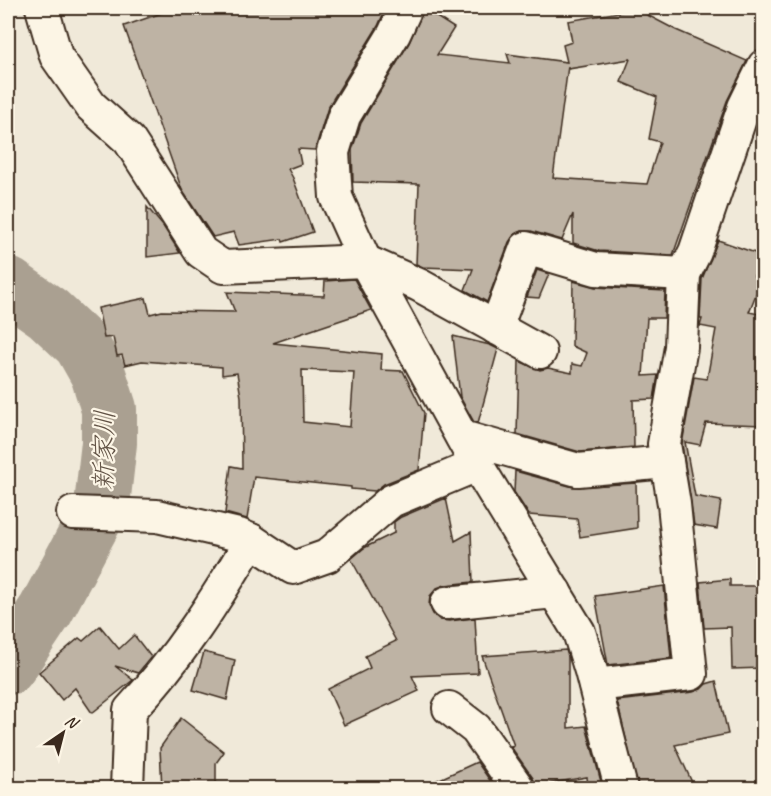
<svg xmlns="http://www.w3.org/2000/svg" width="771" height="796" viewBox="0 0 771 796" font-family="Caveat,'Klee One',sans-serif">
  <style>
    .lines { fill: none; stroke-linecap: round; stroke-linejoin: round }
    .river { stroke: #aaa091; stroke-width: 56 }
    .building { fill: #beb3a4; stroke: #3b2a1e; stroke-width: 1.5; fill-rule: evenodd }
    .minor-casing { stroke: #3b2a1e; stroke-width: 36 }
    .minor { stroke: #fcf5e5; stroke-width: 32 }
    .labels { text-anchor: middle; stroke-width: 4.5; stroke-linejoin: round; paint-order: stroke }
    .water-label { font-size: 27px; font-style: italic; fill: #625346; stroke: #fcf5e5 }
  </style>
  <rect width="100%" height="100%" fill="#f0e9d9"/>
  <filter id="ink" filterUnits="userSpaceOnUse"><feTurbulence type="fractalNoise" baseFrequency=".0167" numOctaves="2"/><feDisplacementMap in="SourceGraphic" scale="12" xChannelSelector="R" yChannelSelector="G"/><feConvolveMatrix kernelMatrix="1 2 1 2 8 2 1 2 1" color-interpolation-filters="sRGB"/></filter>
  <g filter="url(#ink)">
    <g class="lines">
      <path class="river" d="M 8,285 L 48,313 L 81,344 L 98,374 L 109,409 L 109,443 L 102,505 L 46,610 L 8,667"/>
    </g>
    <g class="building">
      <path d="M 176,8 L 386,8 L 378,26 L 328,107 L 315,150 L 298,149 L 301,164 L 288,169 L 293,178 L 313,232 L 283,242 L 282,239 L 239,245 L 234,232 L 213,237 L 182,190 L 124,26 Z"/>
      <path d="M 424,9 L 454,28 L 437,55 L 510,63 L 507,54 L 567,62 L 563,45 L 572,42 L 568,21 L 636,9 L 676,30 L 747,61 L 727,101 L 673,255 L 599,251 L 573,243 L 573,214 L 562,240 L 531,231 L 522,231 L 514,235 L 509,242 L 487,302 L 465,290 L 473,269 L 423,267 L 416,264 L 419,184 L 353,182 L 352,150 L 361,123 L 409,43 ZM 630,59 L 621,82 L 657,97 L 649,139 L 660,142 L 647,184 L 553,178 L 568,66 L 568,69 Z"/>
      <path d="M 147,207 L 163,226 L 180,253 L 147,257 Z"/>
      <path d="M 718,240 L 761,255 L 754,276 L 762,279 L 749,312 L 764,315 L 764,425 L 706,423 L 700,445 L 685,442 L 695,496 L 721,501 L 717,529 L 694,525 L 682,444 L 694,377 L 707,379 L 716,329 L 700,326 L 702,319 L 700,319 L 702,279 Z"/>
      <path d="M 537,270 L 549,274 L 539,298 L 527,297 Z"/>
      <path d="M 354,279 L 371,310 L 273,343 L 382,354 L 381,370 L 403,371 L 424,413 L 419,470 L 384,484 L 375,491 L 351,489 L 351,487 L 254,477 L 247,519 L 225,513 L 231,466 L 242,468 L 241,397 L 237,373 L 222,375 L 222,367 L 142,361 L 125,365 L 122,355 L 117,356 L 113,337 L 104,338 L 98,308 L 146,298 L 150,314 L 162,311 L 235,312 L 227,292 L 324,296 L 325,281 ZM 302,370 L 354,372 L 350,427 L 303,422 Z"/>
      <path d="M 573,281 L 595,287 L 665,291 L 664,318 L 647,318 L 643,376 L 658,375 L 654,399 L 633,400 L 634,447 L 580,452 L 517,434 L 519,361 L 540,370 L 548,368 L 572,373 L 572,364 L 582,366 L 587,353 L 572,346 Z"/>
      <path d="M 453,336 L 490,345 L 498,349 L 478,423 L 474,422 L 460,397 Z"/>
      <path d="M 515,471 L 573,487 L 636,483 L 637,528 L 580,537 L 577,519 L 529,515 L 514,492 Z"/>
      <path d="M 446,498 L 455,541 L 471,532 L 473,582 L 445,585 L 437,588 L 430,596 L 429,605 L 433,614 L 440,620 L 449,621 L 475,618 L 478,673 L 412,676 L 419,691 L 344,725 L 328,689 L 370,668 L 365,656 L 396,641 L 351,559 L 364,548 L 394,533 L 394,522 L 401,517 Z"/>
      <path d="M 730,579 L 730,586 L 764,586 L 764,668 L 732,669 L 731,627 L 704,628 L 700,582 Z"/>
      <path d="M 664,586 L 671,658 L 608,665 L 595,596 Z"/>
      <path d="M 100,626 L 119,649 L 134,635 L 151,657 L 138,673 L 115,666 L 133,680 L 92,713 L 75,688 L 62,700 L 39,672 L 79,638 L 83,641 Z"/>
      <path d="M 566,650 L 568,656 L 568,728 L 586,726 L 603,789 L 588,789 L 587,777 L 536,786 L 533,778 L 511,747 L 514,746 L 482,656 Z"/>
      <path d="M 204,652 L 235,660 L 227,700 L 193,690 Z"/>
      <path d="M 716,681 L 728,734 L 675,745 L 695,789 L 638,789 L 617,701 L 693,692 L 701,689 L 706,684 Z"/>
      <path d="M 181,718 L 224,752 L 216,763 L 216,789 L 162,789 L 160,748 Z"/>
      <path d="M 477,762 L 496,789 L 418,789 Z"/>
    </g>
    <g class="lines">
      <defs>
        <g id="minor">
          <path d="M 42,8 L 56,56 L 91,106 L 129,140 L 201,252 L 223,267 L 365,261 L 419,285 L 540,352"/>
          <path d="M 406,8 L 394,34 L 344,116 L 333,152 L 336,197 L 365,261 L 477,465 L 579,632 L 591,671 L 621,788"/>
          <path d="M 496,328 L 526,248 L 596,269 L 684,274"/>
          <path d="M 462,437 L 578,470 L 667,462"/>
          <path d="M 73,513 L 157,516 L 239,535 L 251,540"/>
          <path d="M 447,603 L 555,592"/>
          <path d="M 595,685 L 691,674 L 674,504 L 664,444 L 681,347 L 684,274 L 695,252 L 744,107 L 764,66"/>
          <path d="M 449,708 L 476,729 L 518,788"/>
          <path d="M 127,788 L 130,710 C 178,659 216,600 251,540 L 293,568 L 327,556 L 391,501 L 477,465"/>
        </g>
      </defs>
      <use href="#minor" class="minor-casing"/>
      <use href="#minor" class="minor"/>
    </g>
  </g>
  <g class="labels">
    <g class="water-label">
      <text transform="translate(104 450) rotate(-89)" y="9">新家川</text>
    </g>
  </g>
  <rect width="771" height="796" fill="none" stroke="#fcf5e5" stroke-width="30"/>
  <rect x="15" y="15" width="741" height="766" fill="none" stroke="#3b2a1e" stroke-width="2" filter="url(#ink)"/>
  <g transform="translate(63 733) rotate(35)" stroke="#fcf5e5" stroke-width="4.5" paint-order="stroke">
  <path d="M0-4.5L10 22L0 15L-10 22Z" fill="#3b2a1e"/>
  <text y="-9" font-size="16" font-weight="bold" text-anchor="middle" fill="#3b2a1e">N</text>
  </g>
</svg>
